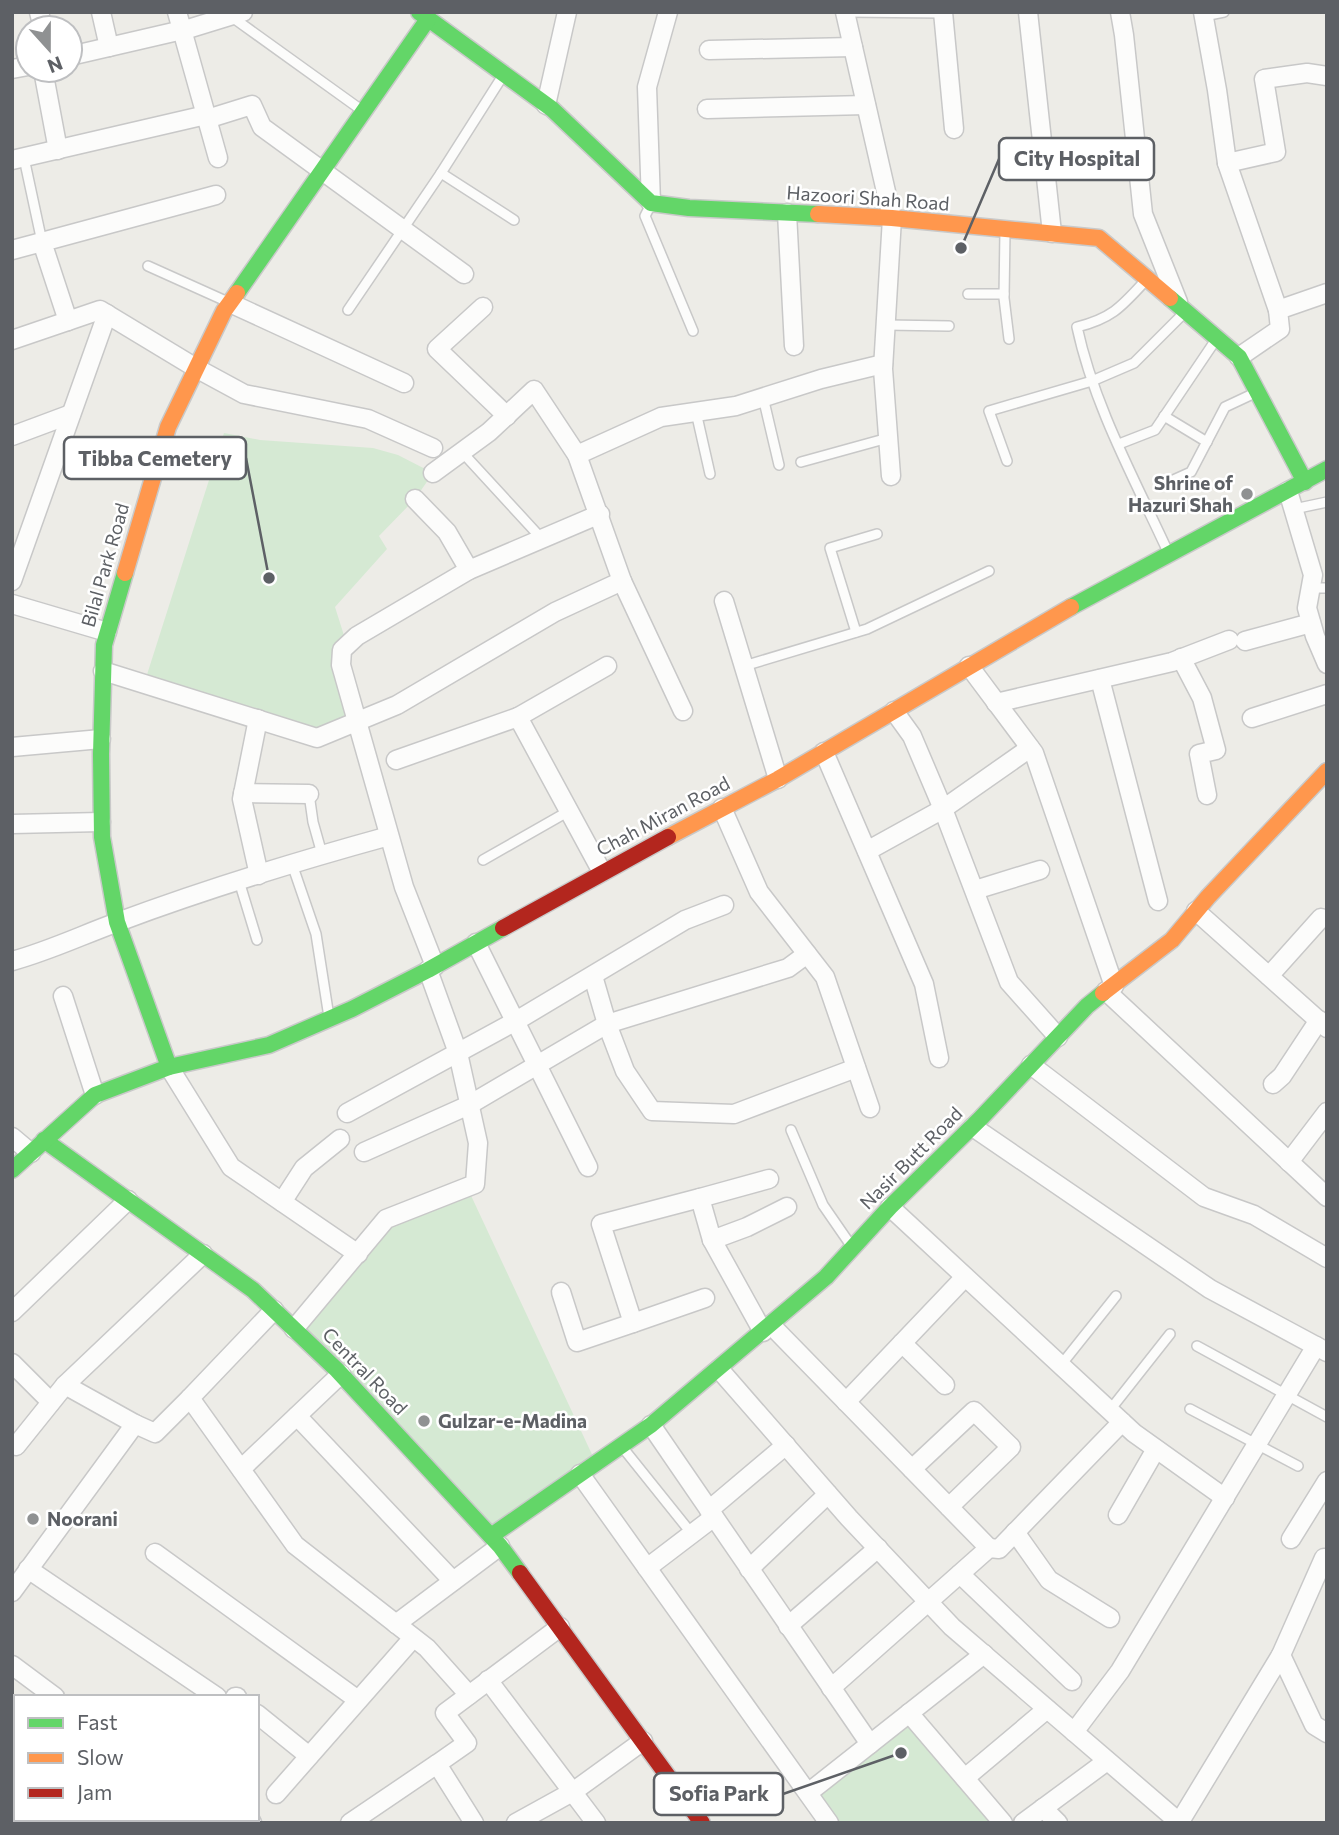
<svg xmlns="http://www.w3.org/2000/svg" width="1339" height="1835" viewBox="0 0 1339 1835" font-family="Commissioner,sans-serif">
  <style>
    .green { fill: #d5e9d3 }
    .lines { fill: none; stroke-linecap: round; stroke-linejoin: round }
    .lane-casing { stroke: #c8c8c8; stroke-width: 12 }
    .street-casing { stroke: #c8c8c8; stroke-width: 21 }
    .fast-casing { stroke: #c9c9c9; stroke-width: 19 }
    .slow-casing { stroke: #c9c9c9; stroke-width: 19 }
    .jam-casing { stroke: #c9c9c9; stroke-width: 19 }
    .lane { stroke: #fcfcfb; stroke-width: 9 }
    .street { stroke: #fcfcfb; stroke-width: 18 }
    .fast { stroke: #63d668; stroke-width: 16 }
    .slow { stroke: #ff974d; stroke-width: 16 }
    .jam { stroke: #b3261e; stroke-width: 16 }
    .poi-dot { fill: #8f9192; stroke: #fff; stroke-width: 2.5 }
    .labels { text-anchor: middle; stroke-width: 5; stroke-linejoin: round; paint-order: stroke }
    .street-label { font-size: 19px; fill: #5d6065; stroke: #fff }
    .poi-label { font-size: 19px; font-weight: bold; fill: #5d6065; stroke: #fff; text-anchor: start }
    .leader { fill: none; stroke: #5d6065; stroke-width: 2.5 }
    .callout-dot { fill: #5d6065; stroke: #fff; stroke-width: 2.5 }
    .callout { fill: #fff; stroke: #5d6065; stroke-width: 2.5 }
    .callout-label { font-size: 21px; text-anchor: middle; font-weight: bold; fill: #5d6065 }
  </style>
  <rect width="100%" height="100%" fill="#edece7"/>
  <g class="green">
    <path d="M 224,433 L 260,440 L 373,448 L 398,455 L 433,473 L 415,499 L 379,536 L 387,549 L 335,607 L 347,645 L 357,722 L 317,738 L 144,684 Z"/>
    <path d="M 467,1187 L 596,1463 L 491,1536 L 294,1329 L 386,1219 Z"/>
    <path d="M 909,1713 L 1003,1823 L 830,1823 L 808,1793 Z"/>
  </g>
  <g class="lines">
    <defs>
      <g id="lane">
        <path d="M 845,12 L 943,13"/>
        <path d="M 1204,16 L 1224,12"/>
        <path d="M 232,17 L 360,109"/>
        <path d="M 502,77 L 441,173 L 514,220"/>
        <path d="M 24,158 L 42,242"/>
        <path d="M 650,206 L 645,216 L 693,331"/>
        <path d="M 1005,231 L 1004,298 L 1009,339"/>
        <path d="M 148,266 L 228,302"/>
        <path d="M 1146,280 C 1122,306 1113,318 1077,327 C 1094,406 1135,480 1168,552"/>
        <path d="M 968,294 L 1004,294"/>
        <path d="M 348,310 L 441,173"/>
        <path d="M 886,325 L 949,326"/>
        <path d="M 763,397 L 779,465"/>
        <path d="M 696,412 L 710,474"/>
        <path d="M 1164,416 L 1207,442"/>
        <path d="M 1119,444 L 1155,430 L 1215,341"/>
        <path d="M 462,452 L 542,539"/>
        <path d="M 1007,461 L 989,411 L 1092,381 L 1134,363 L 1184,313"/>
        <path d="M 801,462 L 888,438"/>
        <path d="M 1171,481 L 1191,472 L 1225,407 L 1257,392"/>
        <path d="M 1294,509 L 1327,502"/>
        <path d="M 1311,588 L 1327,588"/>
        <path d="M 856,632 L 830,548 L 877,534"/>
        <path d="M 744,666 L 867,629 L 989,571"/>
        <path d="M 309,794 L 313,822 L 322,854"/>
        <path d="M 483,860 L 569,811"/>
        <path d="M 292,864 L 316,934 L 329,1017"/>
        <path d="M 239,881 L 257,940"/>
        <path d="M 791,1130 L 823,1205 L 852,1247"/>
        <path d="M 1197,1346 L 1327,1417"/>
        <path d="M 1061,1365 L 1116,1296"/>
        <path d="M 1190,1409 L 1298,1466"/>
        <path d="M 1110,1410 L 1170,1334"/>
        <path d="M 623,1448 L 692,1534"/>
      </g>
      <g id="street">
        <path d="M 39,12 L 43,28"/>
        <path d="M 101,12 L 109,47"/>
        <path d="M 177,12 L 218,158"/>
        <path d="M 845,12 L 892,218 L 883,369 L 891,476"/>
        <path d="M 943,12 L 954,129"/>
        <path d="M 1028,12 L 1052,233"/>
        <path d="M 1120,12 L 1124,35 L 1143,214 L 1178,302"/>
        <path d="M 1203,12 L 1217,90 L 1227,163 L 1278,310"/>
        <path d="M 709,50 L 853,47"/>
        <path d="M 70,56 L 191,28 L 243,12"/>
        <path d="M 12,69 L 28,66"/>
        <path d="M 43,70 L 58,150"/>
        <path d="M 546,105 L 567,12"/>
        <path d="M 707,109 L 866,105"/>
        <path d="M 207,119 L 252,105 L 262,127 L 464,274"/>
        <path d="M 12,160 L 206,115"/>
        <path d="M 1227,163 L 1276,152 L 1264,79 L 1307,73 L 1327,76"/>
        <path d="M 651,203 L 647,87 L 668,12"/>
        <path d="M 787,213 L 794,346"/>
        <path d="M 12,250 L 42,242"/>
        <path d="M 230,303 L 404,383"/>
        <path d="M 483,307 L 437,349 L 507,416"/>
        <path d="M 68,321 L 42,242 L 216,195"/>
        <path d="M 12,340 L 100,310 L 196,368 L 244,394 L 368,419 L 433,448"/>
        <path d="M 1239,357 L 1280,329 L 1278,310 L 1327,293"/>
        <path d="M 12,436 L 71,414"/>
        <path d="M 577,455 L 661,417 L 736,406 L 821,379 L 883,364"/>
        <path d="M 433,473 L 489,432 L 534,390 L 577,455 L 622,581 L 683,711"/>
        <path d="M 1288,491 L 1313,575 L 1307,608 L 1315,636 L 1327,664"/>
        <path d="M 415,499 L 447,532 L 469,570"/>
        <path d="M 12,581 L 107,314"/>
        <path d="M 724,601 L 778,779"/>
        <path d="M 12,604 L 107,632"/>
        <path d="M 1245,641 L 1311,623"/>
        <path d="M 1181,658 L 1202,698 L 1216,750 L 1199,754 L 1207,795"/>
        <path d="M 969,666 L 1034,753 L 1114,986"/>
        <path d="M 103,671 L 317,738 L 397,705 L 555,612 L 622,581"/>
        <path d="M 1100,679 L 1158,901"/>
        <path d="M 996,703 L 1172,662 L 1229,640"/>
        <path d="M 894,711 L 912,736 L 943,809 L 1009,982 L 1058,1037"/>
        <path d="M 518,717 L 607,666"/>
        <path d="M 1252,718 L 1327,694"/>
        <path d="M 258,719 L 242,799 L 259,875"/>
        <path d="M 12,747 L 101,739"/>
        <path d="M 824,752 L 924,984 L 939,1058"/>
        <path d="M 396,760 L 518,717 L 602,872"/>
        <path d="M 243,793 L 309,794"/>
        <path d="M 722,808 L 759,892 L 825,977 L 870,1108"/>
        <path d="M 12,824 L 101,822"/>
        <path d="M 867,851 L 943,809 L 1030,748"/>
        <path d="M 975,890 L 1040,870"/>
        <path d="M 1196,911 L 1327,1028"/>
        <path d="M 476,943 L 588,1167"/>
        <path d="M 12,961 C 49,951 82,935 118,922 C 206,889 298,861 389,836"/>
        <path d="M 435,966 L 404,887 L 341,665 L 342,650 L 357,636 L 469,570 L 600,514"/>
        <path d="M 593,976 L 607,1024 L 625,1071 L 652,1111 L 734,1114 L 856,1068"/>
        <path d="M 1269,976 L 1321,918"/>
        <path d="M 1106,991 L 1327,1197"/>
        <path d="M 63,996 L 95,1095"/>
        <path d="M 1031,1065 L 1204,1197 L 1254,1215 L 1327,1258"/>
        <path d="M 169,1067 L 231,1167 L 358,1254"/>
        <path d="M 1273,1084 L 1282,1076 L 1319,1020"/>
        <path d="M 347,1113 L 516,1021 L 685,920 L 724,905"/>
        <path d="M 973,1127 L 1210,1289 L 1327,1352"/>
        <path d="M 12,1137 L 31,1153"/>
        <path d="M 364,1152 L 469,1105 L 607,1024 L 788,968 L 807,954"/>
        <path d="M 1289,1162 L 1327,1112"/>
        <path d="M 700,1198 L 601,1224 L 633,1323 L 705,1298"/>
        <path d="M 282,1202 L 304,1168 L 340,1139"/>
        <path d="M 890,1207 L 1134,1433 L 1225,1498"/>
        <path d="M 712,1240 L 747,1227 L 787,1207"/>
        <path d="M 561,1292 L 577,1342 L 633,1323"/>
        <path d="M 274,1310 L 190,1398 L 295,1545 L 427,1648 L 469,1695"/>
        <path d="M 12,1312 L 128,1200"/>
        <path d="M 771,1325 L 989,1548"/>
        <path d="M 294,1329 L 386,1219 L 475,1184 L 478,1143 L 458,1053 L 428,970"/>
        <path d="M 763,1332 L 712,1240 L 700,1198 L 769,1179"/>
        <path d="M 902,1343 L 945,1385"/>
        <path d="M 12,1363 L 51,1402"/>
        <path d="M 719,1369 L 849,1518 L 952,1627 L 1180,1823"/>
        <path d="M 190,1398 L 155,1433 L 135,1424 L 65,1385 L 203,1254"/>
        <path d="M 846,1402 L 965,1277"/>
        <path d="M 297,1416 L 453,1581"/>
        <path d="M 651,1425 L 870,1744"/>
        <path d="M 16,1446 L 65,1385"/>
        <path d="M 241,1469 L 341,1374"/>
        <path d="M 912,1469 L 974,1411 L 1011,1447 L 949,1507"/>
        <path d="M 580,1474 L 829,1823"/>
        <path d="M 709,1510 L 786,1445"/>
        <path d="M 1118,1515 L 1156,1449"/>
        <path d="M 1015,1532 L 1049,1580 L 1110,1618"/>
        <path d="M 1291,1539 L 1327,1481"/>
        <path d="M 155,1553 L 358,1700"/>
        <path d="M 1324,1558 L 1281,1655 L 1314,1725 L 1327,1733"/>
        <path d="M 647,1568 L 714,1517"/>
        <path d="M 28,1569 L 217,1697"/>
        <path d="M 749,1569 L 828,1494"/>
        <path d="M 960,1574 L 1072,1681"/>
        <path d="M 12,1592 L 135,1424"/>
        <path d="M 396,1624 L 500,1546"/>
        <path d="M 788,1626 L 878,1548"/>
        <path d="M 12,1665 L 55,1697"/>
        <path d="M 488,1680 L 596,1823"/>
        <path d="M 831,1688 L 989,1548 L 999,1549 L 1122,1422"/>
        <path d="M 235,1697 L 237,1697"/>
        <path d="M 909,1713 L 1003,1823"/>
        <path d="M 257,1714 L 309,1756"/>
        <path d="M 1074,1732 L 1120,1671 L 1316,1346"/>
        <path d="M 437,1764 L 467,1743 L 445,1713 L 560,1627"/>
        <path d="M 12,1777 L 16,1779"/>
        <path d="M 965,1778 L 1047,1709"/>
        <path d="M 808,1793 L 984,1654"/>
        <path d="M 276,1794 L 413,1638"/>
        <path d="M 1043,1808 L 1058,1823"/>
        <path d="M 69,1819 L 74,1823"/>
        <path d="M 250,1819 L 252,1823"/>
        <path d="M 161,1823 L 164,1819"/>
        <path d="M 350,1823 L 437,1764 L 474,1823"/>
        <path d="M 516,1823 L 574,1791 L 643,1741"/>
        <path d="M 1023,1823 L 1107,1761"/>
        <path d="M 1179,1823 L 1281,1655"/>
      </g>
      <g id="fast">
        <path d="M 419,12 L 552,109 L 651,203 L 689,208 L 818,214"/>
        <path d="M 237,293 L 428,19"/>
        <path d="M 1170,298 L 1239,357 L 1305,482"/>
        <path d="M 125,573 L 104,645 L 101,754 L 102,837 L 117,922 L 169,1067"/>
        <path d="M 1071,607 L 1327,469"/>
        <path d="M 44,1140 L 253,1290 L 337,1370 L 500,1546 L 520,1573"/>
        <path d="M 12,1170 L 95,1095 L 169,1067 L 269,1045 L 352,1009 L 428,970 L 503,928"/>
        <path d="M 491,1536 L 651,1425 L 826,1277 L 890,1207 L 980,1119 L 1087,1006 L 1103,993"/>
      </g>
      <g id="slow">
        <path d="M 818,214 L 892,218 L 1099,238 L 1170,298"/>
        <path d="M 125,573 L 168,427 L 224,311 L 237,293"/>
        <path d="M 668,837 L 778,779 L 1071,607"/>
        <path d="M 1103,993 L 1172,940 L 1208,897 L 1327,771"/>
      </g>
      <g id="jam">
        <path d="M 503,928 L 668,837"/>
        <path d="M 520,1573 L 702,1823"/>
      </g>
    </defs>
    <use href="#lane" class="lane-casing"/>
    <use href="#street" class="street-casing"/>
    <use href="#fast" class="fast-casing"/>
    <use href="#slow" class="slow-casing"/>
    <use href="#jam" class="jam-casing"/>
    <use href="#lane" class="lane"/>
    <use href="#street" class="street"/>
    <use href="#fast" class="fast"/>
    <use href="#slow" class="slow"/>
    <use href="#jam" class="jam"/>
  </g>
  <g class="poi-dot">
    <circle cx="1247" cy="494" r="7"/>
    <circle cx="424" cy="1421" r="7"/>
    <circle cx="33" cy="1519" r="7"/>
  </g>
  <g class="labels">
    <g class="street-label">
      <text transform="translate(868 198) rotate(4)" y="7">Hazoori Shah Road</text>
      <text transform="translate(105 565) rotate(-74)" y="7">Bilal Park Road</text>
      <text transform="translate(663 816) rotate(-28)" y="7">Chah Miran Road</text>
      <text transform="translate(911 1158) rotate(-45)" y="7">Nasir Butt Road</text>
      <text transform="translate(365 1371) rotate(46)" y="7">Central Road</text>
    </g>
    <g class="poi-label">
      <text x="1233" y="490" text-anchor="end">Shrine of<tspan x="1233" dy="22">Hazuri Shah</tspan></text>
      <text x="438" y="1428">Gulzar-e-Madina</text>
      <text x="47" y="1526">Noorani</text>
    </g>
  </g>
  <path class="leader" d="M961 248L999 159M269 578L246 458M901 1753L783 1794"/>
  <g class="callout-dot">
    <circle cx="961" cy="248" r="7"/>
    <circle cx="269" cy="578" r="7"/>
    <circle cx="901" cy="1753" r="7"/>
  </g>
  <g class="callout">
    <rect x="999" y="138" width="155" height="42" rx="7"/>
    <rect x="64" y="437" width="182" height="42" rx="7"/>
    <rect x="654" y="1773" width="129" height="42" rx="7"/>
  </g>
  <g class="callout-label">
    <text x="1077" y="166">City Hospital</text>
    <text x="155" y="466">Tibba Cemetery</text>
    <text x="719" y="1801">Sofia Park</text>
  </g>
  <rect width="1339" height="1835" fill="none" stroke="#5d6065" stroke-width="28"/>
  <rect x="14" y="1695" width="245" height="126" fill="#ffffff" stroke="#bebfc1" stroke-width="2"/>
  <rect x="28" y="1718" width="35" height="10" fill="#63d668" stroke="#bebfc1" stroke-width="2"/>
  <text x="77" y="1730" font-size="21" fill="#5d6065">Fast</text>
  <rect x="28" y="1753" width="35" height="10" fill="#ff974d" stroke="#bebfc1" stroke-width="2"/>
  <text x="77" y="1765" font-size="21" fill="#5d6065">Slow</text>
  <rect x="28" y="1788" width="35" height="10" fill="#b3261e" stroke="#bebfc1" stroke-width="2"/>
  <text x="77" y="1800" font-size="21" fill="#5d6065">Jam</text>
  <g transform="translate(49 49) rotate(159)"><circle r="33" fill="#ffffff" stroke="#bebfc1" stroke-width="2"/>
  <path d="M0-5L12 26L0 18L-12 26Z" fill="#8f9192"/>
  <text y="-10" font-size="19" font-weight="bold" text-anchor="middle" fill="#5d6065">N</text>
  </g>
</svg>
